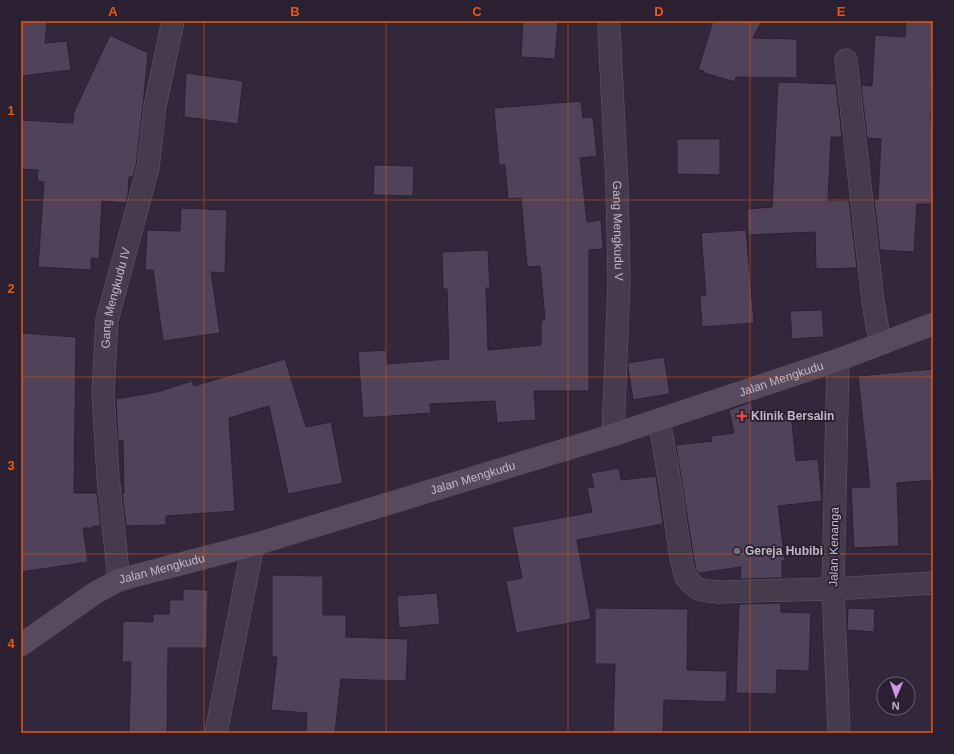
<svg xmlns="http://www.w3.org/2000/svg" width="954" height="754" viewBox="0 0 954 754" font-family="Helvetica,sans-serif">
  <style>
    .building { fill: #4f4259; stroke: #2c2233 }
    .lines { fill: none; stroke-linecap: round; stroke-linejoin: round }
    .street-casing { stroke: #63596a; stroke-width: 23 }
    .secondary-casing { stroke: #4e4455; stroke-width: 23 }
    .street { stroke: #453b4c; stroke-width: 22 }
    .secondary { stroke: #57495e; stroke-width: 22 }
    .grid { fill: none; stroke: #e8590c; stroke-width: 1; stroke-opacity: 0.55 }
    .health-dot { fill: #e0444e; stroke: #2a2031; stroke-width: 1.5 }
    .worship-dot { fill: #6b7280; stroke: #2a2031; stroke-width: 1.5 }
    .labels { text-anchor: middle; stroke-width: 3.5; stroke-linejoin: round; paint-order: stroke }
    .street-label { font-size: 12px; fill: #c1b7c7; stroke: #2a2031 }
    .poi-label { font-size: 12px; font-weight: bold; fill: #c1b7c7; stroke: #2a2031; text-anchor: start }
    .neatline { fill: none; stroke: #e8590c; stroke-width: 1.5 }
    .grid-label { font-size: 13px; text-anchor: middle; font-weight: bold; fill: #e8590c }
  </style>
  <rect width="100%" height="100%" fill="#33273b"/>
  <g class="building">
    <path d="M 21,21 L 47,21 L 45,43 L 67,41 L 71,70 L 21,76 Z"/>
    <path d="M 523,21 L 558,21 L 555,59 L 521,57 Z"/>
    <path d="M 713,21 L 762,21 L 753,38 L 797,39 L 797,78 L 736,77 L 735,82 L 704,73 L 704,71 L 698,70 Z"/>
    <path d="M 906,21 L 933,21 L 933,65 L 931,121 L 933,121 L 933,204 L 917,204 L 914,252 L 880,250 L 874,200 L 878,200 L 881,139 L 867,138 L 861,85 L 872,86 L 875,35 L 905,37 Z"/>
    <path d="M 110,35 L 148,53 L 144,96 L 143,105 L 136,166 L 133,177 L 129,177 L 128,195 L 126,203 L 102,201 L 99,259 L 91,258 L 91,270 L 38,267 L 44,182 L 37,181 L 38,170 L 21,169 L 21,120 L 73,123 L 74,112 Z"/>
    <path d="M 186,73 L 243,81 L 238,124 L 184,117 Z"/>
    <path d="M 778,82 L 836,84 L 842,137 L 831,137 L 828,201 L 849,200 L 857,268 L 816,269 L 815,232 L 748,235 L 747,209 L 772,207 Z"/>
    <path d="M 581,101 L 583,118 L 593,117 L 597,156 L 580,158 L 587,222 L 601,220 L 603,249 L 589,250 L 589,391 L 534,391 L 536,420 L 497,423 L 495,401 L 430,404 L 431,413 L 363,418 L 358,352 L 386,350 L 387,364 L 449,359 L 447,289 L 443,289 L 442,252 L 488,250 L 490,288 L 486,288 L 488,350 L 541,345 L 541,320 L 545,320 L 540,266 L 527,267 L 521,198 L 508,199 L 505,165 L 499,165 L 494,108 Z"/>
    <path d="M 677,139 L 720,139 L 720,175 L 677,174 Z"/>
    <path d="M 374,165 L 414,166 L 413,196 L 373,195 Z"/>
    <path d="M 181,208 L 227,210 L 225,273 L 211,272 L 220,333 L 163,341 L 153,270 L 145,270 L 147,230 L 180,231 Z"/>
    <path d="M 746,230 L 754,323 L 702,327 L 700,295 L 706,295 L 701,233 Z"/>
    <path d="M 822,310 L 824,337 L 792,339 L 790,311 Z"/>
    <path d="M 21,333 L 76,337 L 74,493 L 97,493 L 101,526 L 93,526 L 93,528 L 83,528 L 88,562 L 21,572 Z"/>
    <path d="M 664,357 L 670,394 L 633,400 L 628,368 L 628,363 Z"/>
    <path d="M 285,359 L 306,427 L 331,422 L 343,483 L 288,494 L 269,406 L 229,418 L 235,511 L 166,516 L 166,525 L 126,526 L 122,493 L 124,493 L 123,440 L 118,441 L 116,399 L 157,392 L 192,381 L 194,386 Z"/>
    <path d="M 933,369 L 933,480 L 897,483 L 899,546 L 854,548 L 851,488 L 870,487 L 858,376 Z"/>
    <path d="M 751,402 L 755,418 L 791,414 L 796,461 L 818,459 L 822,501 L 778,506 L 785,561 L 782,561 L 782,578 L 740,579 L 741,567 L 699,573 L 696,570 L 694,560 L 676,445 L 712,441 L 711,436 L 734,433 L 729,410 Z"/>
    <path d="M 619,468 L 621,480 L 656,476 L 663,524 L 577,540 L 591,619 L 516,633 L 506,581 L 522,578 L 512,527 L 592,512 L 587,488 L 594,487 L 591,473 Z"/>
    <path d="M 272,575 L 323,576 L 323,615 L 346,615 L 346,637 L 408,639 L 406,681 L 341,679 L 335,733 L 306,733 L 307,713 L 271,710 L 277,657 L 272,657 Z"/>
    <path d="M 183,589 L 208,590 L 207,648 L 168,648 L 167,733 L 129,733 L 131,662 L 122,662 L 123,621 L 153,622 L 153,614 L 169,614 L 170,600 L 183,600 Z"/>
    <path d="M 437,593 L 440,624 L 399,628 L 397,596 Z"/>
    <path d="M 781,603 L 781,612 L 811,613 L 809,671 L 777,670 L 776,694 L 736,693 L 739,604 Z"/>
    <path d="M 595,608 L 688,609 L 687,670 L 727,671 L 726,702 L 664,700 L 663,733 L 613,733 L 615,664 L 595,664 Z"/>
    <path d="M 848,608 L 875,609 L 874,632 L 847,630 Z"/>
  </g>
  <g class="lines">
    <defs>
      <g id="street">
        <path id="s1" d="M 609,28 L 617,186 L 619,280 L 613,435"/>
        <path d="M 846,60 L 873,301 L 877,326 L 881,343"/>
        <path d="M 838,360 L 833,589 L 839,733"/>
        <path d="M 659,420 C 666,457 672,495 677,532 C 679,542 682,571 686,577 C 697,592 701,590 718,592 L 833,589 L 933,583"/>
        <path id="s2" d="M 119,580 L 108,477 L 103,393 L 107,320 L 148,168 L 155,106 L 173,21"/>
        <path d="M 216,733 L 253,545"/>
      </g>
      <g id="secondary">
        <path id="s3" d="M 21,645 L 95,593 L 119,580 L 253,545 L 613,435 L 838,360 L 933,324"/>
      </g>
    </defs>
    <use href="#street" class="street-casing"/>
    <use href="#secondary" class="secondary-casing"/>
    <use href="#street" class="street"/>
    <use href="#secondary" class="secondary"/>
  </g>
  <path class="grid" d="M 204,21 L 204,733M 386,21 L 386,733M 568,21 L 568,733M 750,21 L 750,733M 21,200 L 933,200M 21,377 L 933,377M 21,554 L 933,554"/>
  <path class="health-dot" d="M740 410h4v4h4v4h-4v4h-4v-4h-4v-4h4z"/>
  <circle class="worship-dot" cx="737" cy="551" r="4"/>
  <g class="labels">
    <g class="street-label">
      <text dy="4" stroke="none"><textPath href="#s1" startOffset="203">Gang Mengkudu V</textPath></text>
      <text dy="4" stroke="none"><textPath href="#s2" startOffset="284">Gang Mengkudu IV</textPath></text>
      <text dy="4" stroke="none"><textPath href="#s3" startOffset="810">Jalan Mengkudu</textPath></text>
      <text dy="4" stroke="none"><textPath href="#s3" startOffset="486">Jalan Mengkudu</textPath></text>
      <text transform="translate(834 547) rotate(-89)" y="4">Jalan Kenanga</text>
      <text dy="4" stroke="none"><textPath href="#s3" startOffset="162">Jalan Mengkudu</textPath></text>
    </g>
    <g class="poi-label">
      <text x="751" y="420">Klinik Bersalin</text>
      <text x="745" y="555">Gereja Hubibi</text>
    </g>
  </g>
  <rect width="954" height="754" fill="none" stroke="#2a2031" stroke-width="44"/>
  <g transform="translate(896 696) rotate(182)"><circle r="19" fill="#2a2031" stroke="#665c6d"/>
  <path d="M0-3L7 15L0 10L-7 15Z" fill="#cc97eb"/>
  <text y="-6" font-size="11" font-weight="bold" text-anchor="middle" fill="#c1b7c7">N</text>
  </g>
  <rect x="22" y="22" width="910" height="710" class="neatline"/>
  <g class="grid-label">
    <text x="113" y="16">A</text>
    <text x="295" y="16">B</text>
    <text x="477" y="16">C</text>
    <text x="659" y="16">D</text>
    <text x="841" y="16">E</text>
    <text x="11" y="115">1</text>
    <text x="11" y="293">2</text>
    <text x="11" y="470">3</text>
    <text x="11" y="648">4</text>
  </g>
</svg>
